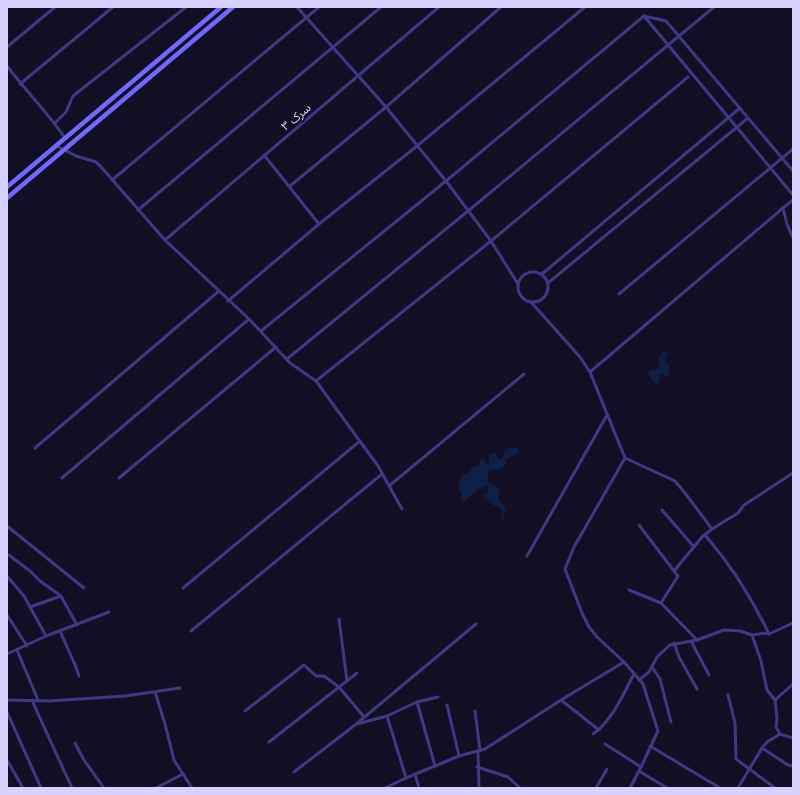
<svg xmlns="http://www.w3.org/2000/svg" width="800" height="795" viewBox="0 0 800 795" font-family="Mulish,'Noto Sans Arabic',sans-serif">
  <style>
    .water { fill: #0c1f45 }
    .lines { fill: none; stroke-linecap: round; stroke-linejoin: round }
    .street { stroke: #3e3983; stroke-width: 3 }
    .secondary { stroke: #7068ff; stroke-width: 4.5 }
    .labels { text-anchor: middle; stroke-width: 4; stroke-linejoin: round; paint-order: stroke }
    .street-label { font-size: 12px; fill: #d7d1ff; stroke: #120e24 }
  </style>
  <rect width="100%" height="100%" fill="#120e24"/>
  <g class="water">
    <path d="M 665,350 L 668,355 L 664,361 L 669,366 L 669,374 L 667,378 L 663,374 L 662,374 L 659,379 L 659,383 L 656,384 L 648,374 L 650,371 L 660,367 L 658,358 Z"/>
    <path d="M 511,447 L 517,448 L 519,452 C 515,457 508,455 505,462 L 506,464 C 502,470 497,470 490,470 L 487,478 L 490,484 C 499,488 501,488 498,499 L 506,508 L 504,518 L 501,521 L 502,510 L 498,507 L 493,505 L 483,496 L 484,494 L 489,492 L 487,485 L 477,490 L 464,502 L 461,501 L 461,492 C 457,487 458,481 462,475 L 469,472 L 473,467 L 478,467 L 481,459 L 484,459 L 485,463 L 489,465 L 489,458 L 492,453 L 496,453 L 498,458 L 500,460 L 502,458 L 504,453 Z"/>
  </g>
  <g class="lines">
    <g class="street">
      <path d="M 297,7 L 386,107 L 446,181 L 491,241 L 518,284"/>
      <path d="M 644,16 L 793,195"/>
      <path d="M 644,16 L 666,21 L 793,171"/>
      <path d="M 7,47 L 55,7"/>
      <path d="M 7,66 C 26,91 48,113 65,138"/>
      <path d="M 20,84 L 113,7"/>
      <path d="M 55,123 L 66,112 L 73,96 L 186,7"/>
      <path d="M 57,146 L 76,156 L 96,162 L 102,168 L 165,240 L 249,319 L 290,363 L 316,381 L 378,466 L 402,509"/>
      <path d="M 264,155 L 319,224"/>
      <path d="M 112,180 L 319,7"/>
      <path d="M 290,186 L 386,107 L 501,7"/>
      <path d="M 793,200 L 783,208 L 787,224 L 793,238"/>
      <path d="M 138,210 L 381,7"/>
      <path d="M 165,240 L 439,7"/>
      <circle cx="533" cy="287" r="15"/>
      <path d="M 542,274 L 740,108"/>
      <path d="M 548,283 L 748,118"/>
      <path d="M 619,294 L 793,149"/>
      <path d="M 228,301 L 319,224 L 417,146 L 585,7"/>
      <path d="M 531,302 L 580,357 L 590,372 L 625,458 L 675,481 L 685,493 L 712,529 L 702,537 L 674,571 L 678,576 L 661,603"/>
      <path d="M 261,331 L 446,181 L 644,16"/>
      <path d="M 287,359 L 468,211 L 714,7"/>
      <path d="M 590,372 L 783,208"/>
      <path d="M 316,381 L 491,241 L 688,77"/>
      <path d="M 35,448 L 219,291"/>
      <path d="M 625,458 L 574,547 L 565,569 L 582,613 L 589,627 L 597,637 L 624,662 L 643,684 L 658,731 L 641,767 L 630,788"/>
      <path d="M 62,478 L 249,319"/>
      <path d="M 119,478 L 276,347"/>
      <path d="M 389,486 L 524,374"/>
      <path d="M 662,510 L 694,547"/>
      <path d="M 639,525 L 674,571"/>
      <path d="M 7,526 L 84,588"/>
      <path d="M 712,529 L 738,513 L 744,505 L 793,473"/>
      <path d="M 705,535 C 731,565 752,598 769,634"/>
      <path d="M 9,555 L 30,571 L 40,581 L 61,596"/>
      <path d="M 527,556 L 607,415"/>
      <path d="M 7,576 L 24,596 L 46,636"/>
      <path d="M 183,588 L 360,441"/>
      <path d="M 629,590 L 661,603 L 697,640"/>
      <path d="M 30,607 L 61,596 L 77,625"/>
      <path d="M 7,615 L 27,646"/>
      <path d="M 339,619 L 347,681"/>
      <path d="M 60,631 L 76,667 L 79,676"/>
      <path d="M 191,631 L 382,474"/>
      <path d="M 752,635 L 761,661 L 767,690 L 775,700 L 777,718 L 776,727 L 780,734 L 793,738"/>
      <path d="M 691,641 L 709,675"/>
      <path d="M 674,643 L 679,657 L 697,689"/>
      <path d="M 17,650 L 38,700"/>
      <path d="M 7,654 L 46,636 L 109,612"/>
      <path d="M 652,667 L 660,679 L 671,722"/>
      <path d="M 639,680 L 649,672 L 657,657 L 670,645 L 697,640 L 724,630 L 740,631 L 752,635 L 766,633 L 769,634 L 793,623"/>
      <path d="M 155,692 L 165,724 L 174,760 L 192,788"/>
      <path d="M 728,695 L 735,723 L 736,759 L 775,788"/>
      <path d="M 7,700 L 49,701 L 125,696 L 180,688"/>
      <path d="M 33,700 L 34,705 L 72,788"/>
      <path d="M 561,700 L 599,730"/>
      <path d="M 775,700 L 793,684"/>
      <path d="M 447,705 L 459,756"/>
      <path d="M 245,711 L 304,665 L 316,676 L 324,676 L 339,687 L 364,717"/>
      <path d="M 475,711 L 480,750"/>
      <path d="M 7,712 L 41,788"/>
      <path d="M 387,716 L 406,778"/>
      <path d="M 357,724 L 387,716 L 417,702"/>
      <path d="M 593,734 C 612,721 624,693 634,674"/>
      <path d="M 269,742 L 357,673"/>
      <path d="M 75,743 L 84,760 L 104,788"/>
      <path d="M 605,744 L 641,767"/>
      <path d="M 650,746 L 720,788"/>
      <path d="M 762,748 L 788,765 L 793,766"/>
      <path d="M 478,752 L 479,788"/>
      <path d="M 7,760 L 23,788"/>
      <path d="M 435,766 L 417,702 L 438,697"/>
      <path d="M 477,767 L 508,777 L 520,788"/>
      <path d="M 639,771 L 667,788"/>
      <path d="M 294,772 L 355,725 L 476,624"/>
      <path d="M 415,774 L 419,788"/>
      <path d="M 156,788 L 183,774"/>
      <path d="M 385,788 L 406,778 L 459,756 L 485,749 L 561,700 L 624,662"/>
      <path d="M 596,788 L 607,769"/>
      <path d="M 738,788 L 762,748 L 767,742 L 780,734"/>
    </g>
    <g class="secondary">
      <path d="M 7,187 L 221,7"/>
      <path d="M 7,198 L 233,7"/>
    </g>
  </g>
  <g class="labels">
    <g class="street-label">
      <text transform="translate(296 117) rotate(-40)" y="4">سرک ۳</text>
    </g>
  </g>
  <rect width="800" height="795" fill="none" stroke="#d7d1ff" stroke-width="16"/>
</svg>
